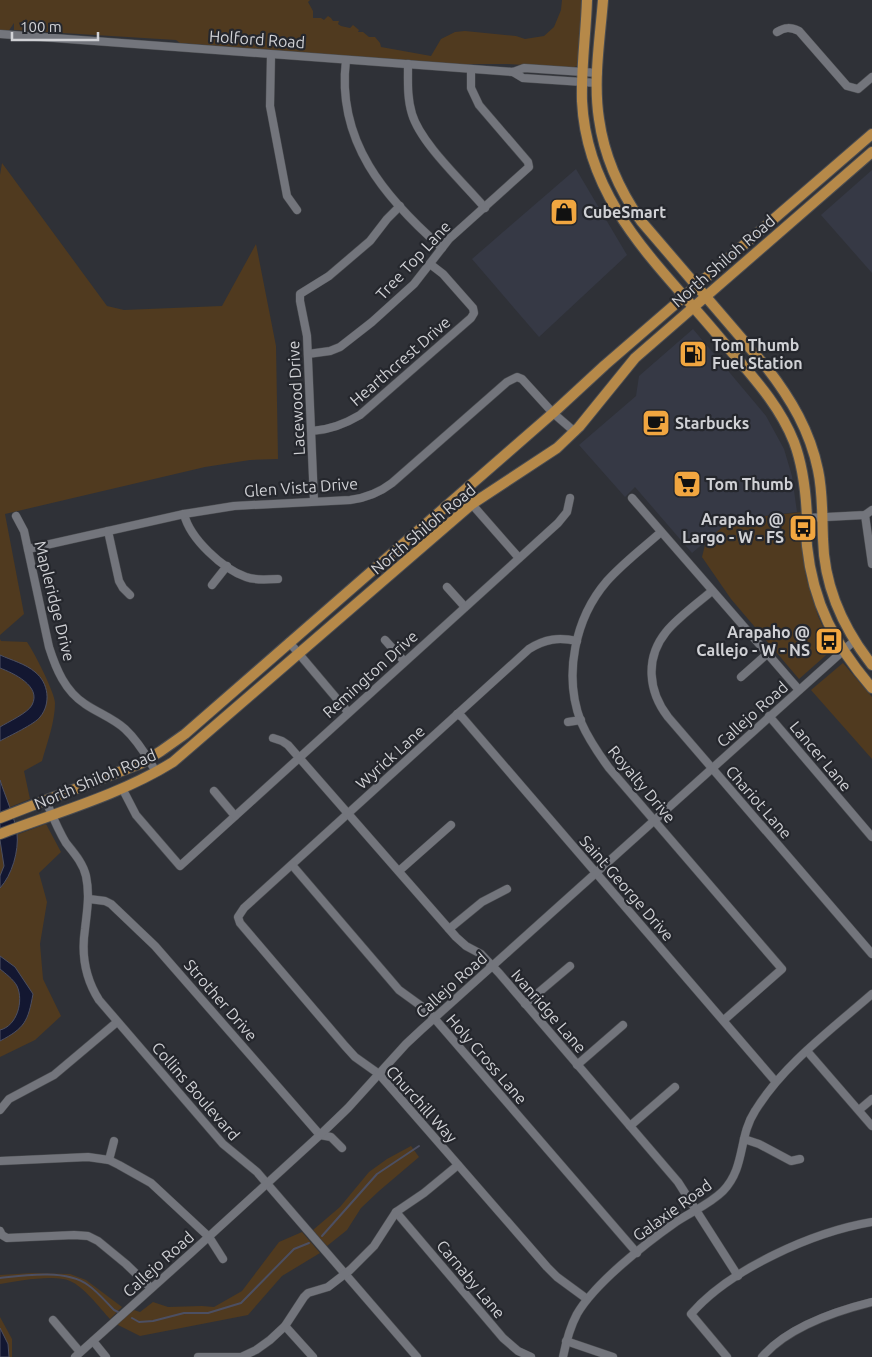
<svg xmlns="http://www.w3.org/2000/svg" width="872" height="1357" viewBox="0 0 872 1357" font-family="Ubuntu,sans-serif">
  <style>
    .built { fill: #363945 }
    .green { fill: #503a1f }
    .water { fill: #131731; stroke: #4c4f62 }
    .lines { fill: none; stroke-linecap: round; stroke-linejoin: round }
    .stream { stroke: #4c4f62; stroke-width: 2 }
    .minor-casing { stroke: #4b4d51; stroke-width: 9 }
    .major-casing { stroke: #4b4d51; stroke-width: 12 }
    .minor { stroke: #73757c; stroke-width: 8 }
    .major { stroke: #b68949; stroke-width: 10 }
    .labels { text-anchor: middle; stroke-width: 4.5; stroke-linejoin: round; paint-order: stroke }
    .street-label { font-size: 16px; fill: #d0d1d5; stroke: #25272d }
    .poi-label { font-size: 16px; font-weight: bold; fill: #d0d1d5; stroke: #25272d; text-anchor: start }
  </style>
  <rect width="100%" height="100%" fill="#2f3137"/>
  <g class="built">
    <path d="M 576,169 L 627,255 L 539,337 L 472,259 Z"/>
    <path d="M 872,170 L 872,273 L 821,215 Z"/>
    <path d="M 693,329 L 766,416 L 784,449 L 792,476 L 797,512 L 731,520 L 692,553 L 635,487 L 625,497 L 579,445 L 636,396 L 639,376 Z"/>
  </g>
  <g class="green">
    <path d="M 0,0 L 310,0 L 308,2 L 313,11 L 313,18 L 321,18 L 324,20 L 328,16 L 331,18 L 333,21 L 339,21 L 338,24 L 341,26 L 350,28 L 353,25 L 359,30 L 358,32 L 363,32 L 369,37 L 375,37 L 380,43 L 381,47 L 431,56 L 441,39 L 455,32 L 465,31 L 516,36 L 525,39 L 544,36 L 554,27 L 561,10 L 562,0 L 584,0 L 578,65 L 573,68 L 507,64 L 453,64 L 180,43 L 176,40 L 14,30 L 14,23 L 8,32 L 0,31 Z"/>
    <path d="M 2,163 L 107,306 L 124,310 L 222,306 L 256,244 L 276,346 L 278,459 L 250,460 L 205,467 L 5,514 L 24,614 L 0,635 L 0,175 Z"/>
    <path d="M 802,512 L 802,545 L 806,577 L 818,616 L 833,649 L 799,679 L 731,599 L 702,557 L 706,541 L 731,520 Z"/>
    <path d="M 0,639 L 1,641 L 27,642 C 34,652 55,693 55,703 C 55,722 47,743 42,761 L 24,771 L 30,799 L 0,811 Z"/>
    <path d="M 843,663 L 872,697 L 872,759 L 811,690 Z"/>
    <path d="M 46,824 L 61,852 L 39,873 L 47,902 L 40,944 L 43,979 L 61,1016 L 35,1040 L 0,1057 L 0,841 Z"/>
    <path d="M 411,1146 L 419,1157 L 379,1191 L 361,1208 L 347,1230 L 327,1246 L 313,1230 L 340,1207 L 369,1172 L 387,1159 Z"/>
    <path d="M 302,1232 L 320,1253 L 282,1276 L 248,1315 L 140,1336 L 116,1324 L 134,1310 L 140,1312 L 153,1302 L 168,1307 L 202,1306 L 214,1307 L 242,1291 L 279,1242 Z"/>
    <path d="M 32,1273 L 70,1274 L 86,1280 L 122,1307 L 110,1319 C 100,1308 83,1286 70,1281 C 55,1274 17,1281 0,1284 L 0,1275 Z"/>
    <path d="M 0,1317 L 12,1339 L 12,1357 L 0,1357 Z"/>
  </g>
  <g class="water">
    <path d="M 0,655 C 11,660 26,664 35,672 C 49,683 51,704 40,717 C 35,724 9,736 0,741 L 0,727 C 8,722 28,713 32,705 C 42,686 13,673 0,668 Z"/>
    <path d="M 0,780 C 5,796 15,818 17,833 C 19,851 12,875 0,888 L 0,876 L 4,866 L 0,840 Z"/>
    <path d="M 0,956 L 15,967 L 33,994 C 28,1021 25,1028 0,1041 L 0,1030 C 17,1026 24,1001 17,986 C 14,980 5,973 0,969 Z"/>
    <path d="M 0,1328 L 8,1344 L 9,1357 L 0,1357 Z"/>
  </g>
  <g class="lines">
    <g class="stream">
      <path d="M 322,1236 L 377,1174 L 419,1146"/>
      <path d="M 0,1278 C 25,1275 67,1269 88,1285 C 98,1292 106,1302 114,1310 L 118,1312"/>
      <path d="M 132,1318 L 139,1322 L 153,1321 L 184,1313 L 208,1313 L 241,1303 L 294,1249 L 309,1243"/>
    </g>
    <defs>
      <g id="minor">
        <path d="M 777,32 C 785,27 790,27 799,31 L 847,86 L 858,89 L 872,77"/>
        <path d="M 0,34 L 513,72 L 524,68 L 598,73"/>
        <path d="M 271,55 L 270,106 L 287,196 L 297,210"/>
        <path d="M 346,60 C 336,141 385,198 442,248"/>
        <path d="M 408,64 C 408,81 407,98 412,114 C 421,144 464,183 485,208"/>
        <path d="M 513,72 L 523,78 L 597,83"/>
        <path d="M 308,354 L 330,351 L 340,347 L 372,322 L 414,284 L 449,239 L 529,167 L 528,162 L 479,105 L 471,88 L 471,69"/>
        <path d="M 312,431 C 329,430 345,424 360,415 L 471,318 L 474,313 L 473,308 L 443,274 L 430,264"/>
        <path d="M 462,493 L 519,558"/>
        <path d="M 632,498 L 799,690"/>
        <path d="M 314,501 L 307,336 L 300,301 L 300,294 L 329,276 L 370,241 L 387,219 L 400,206"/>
        <path d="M 184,514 C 190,539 223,569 246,577 C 256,581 267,579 278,579"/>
        <path d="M 865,515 L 872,564"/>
        <path d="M 16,516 L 24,531 L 49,647 C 56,669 65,691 85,704 C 98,713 113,718 125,729 C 138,741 147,756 156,772"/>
        <path d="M 807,518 L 865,515 L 872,510"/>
        <path d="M 108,531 L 119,581 L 123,588 L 130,595"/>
        <path d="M 661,532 C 643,548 623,563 607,581 C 575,618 563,675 581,722 C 588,738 598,753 609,768 L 782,969 L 724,1020"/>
        <path d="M 28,549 L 184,514 L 234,506 L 350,500 C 366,498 379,493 392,483 L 507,382 L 517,377 L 522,379 L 553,413 L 575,432"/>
        <path d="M 212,585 L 227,566"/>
        <path d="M 447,587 L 465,607"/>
        <path d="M 712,591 C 699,602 677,618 666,632 C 645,658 648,691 668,717 L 872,954"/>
        <path d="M 385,640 L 404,661"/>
        <path d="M 577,641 C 558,637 545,639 529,649 L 244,908 L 238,917 L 240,923 L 345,1046 L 355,1057 L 379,1074 L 547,1267 L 557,1277 L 587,1299"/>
        <path d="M 289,642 L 348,712"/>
        <path d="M 741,677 L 767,654"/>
        <path d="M 457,714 L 462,717 L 775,1081"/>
        <path d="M 769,716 L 872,837"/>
        <path d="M 568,722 L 581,720"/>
        <path d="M 273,738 L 282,741 L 288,745 L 456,937 L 466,946 L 481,954 L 499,973 L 678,1182 L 738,1276"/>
        <path d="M 122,788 L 136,815 L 180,866 L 558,523 L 567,512 L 570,498"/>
        <path d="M 214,791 L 235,816"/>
        <path d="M 46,801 C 52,815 58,830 66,843 C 74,853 83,863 86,876 C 90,895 87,911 85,929 C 81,955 85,978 99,1000 L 223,1144 L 257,1172 L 417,1357"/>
        <path d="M 292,865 L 399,990 L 428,1011 L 637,1253"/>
        <path d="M 399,871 L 451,825"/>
        <path d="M 89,899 L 105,901 L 111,904 L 155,946 L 320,1135 L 331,1137 L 342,1148"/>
        <path d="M 449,929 L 482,902 L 507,889"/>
        <path d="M 525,1004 L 570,966"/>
        <path d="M 807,1051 L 872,1126"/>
        <path d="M 577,1065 L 623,1025"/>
        <path d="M 0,1110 L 9,1099 L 54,1075 L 117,1022"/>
        <path d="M 859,1110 L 872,1099"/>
        <path d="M 630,1126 L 675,1087"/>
        <path d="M 744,1139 L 759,1144 L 791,1161 L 800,1159"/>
        <path d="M 109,1160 L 114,1141"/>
        <path d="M 0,1161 L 88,1157 L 109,1160 L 119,1165 L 151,1183 L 209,1237 L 223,1259"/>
        <path d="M 396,1212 L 503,1338 L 518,1351 L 531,1357"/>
        <path d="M 0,1231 L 2,1235 L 7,1238 L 74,1235 L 88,1236 L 98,1241 L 126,1264 L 151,1288"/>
        <path d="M 53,1320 L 80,1352"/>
        <path d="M 285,1326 L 313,1357"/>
        <path d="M 93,1341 L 106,1357"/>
        <path d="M 566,1341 L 613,1357"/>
        <path d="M 75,1357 L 192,1252 L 320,1135 L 348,1108 L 406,1044 L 421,1030 L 854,641"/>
        <path d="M 198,1357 L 241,1357 L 256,1350 L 270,1340 L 285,1326 L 304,1297 L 308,1293 L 328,1287 L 350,1270 L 374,1246 L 396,1212 L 424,1193 L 458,1165"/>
        <path d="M 563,1357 C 566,1342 570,1327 577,1314 C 595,1283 646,1243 676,1222 C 691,1212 710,1204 723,1191 C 746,1167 738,1137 755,1111 C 784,1064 831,1030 872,994"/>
        <path d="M 727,1357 L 691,1314 C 730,1269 813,1232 872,1222"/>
        <path d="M 762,1357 C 787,1328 836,1311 872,1302"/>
      </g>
      <g id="major">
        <path d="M 587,0 C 586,33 581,68 582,101 C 587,206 664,269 725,344 C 751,375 779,404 794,442 C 803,466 806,493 807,518 C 807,528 806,537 807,546 C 813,603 835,645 872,688"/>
        <path d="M 603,0 C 600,39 593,80 599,119 C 604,155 620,191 641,221 L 767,368 C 791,399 810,431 818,470 C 823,493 822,516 823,539 C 824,587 843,628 872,665"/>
        <path d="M 0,818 L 142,763 L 161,751 L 185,734 L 553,413 L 605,365 L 872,134"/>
        <path d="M 0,834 C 58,812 120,795 173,762 L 472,504 L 557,448 L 579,427 L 635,358 L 872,152"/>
      </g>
    </defs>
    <use href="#minor" class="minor-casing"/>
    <use href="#major" class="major-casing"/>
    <use href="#minor" class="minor"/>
    <use href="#major" class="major"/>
  </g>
  <defs>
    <symbol id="shop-square" viewBox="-11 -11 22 22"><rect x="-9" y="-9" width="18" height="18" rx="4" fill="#f1a640" stroke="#25272d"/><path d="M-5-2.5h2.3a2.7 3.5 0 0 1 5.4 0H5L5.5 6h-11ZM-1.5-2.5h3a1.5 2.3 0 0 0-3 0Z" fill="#111"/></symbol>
    <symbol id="fuel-square" viewBox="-11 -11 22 22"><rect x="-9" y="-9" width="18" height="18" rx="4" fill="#f1a640" stroke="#25272d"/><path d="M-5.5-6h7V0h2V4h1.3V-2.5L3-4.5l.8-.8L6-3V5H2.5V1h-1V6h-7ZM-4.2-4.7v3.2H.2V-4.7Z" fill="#111"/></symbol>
    <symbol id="cafe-square" viewBox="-11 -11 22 22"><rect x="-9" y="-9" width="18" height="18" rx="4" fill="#f1a640" stroke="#25272d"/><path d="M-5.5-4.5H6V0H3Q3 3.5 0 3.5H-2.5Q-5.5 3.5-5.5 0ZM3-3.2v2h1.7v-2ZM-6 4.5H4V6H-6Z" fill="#111"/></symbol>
    <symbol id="supermarket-square" viewBox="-11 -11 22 22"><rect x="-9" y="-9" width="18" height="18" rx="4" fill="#f1a640" stroke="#25272d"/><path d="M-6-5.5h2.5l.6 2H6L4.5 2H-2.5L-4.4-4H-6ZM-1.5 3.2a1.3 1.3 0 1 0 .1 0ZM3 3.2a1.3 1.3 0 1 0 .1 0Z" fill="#111"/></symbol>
    <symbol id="bus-square" viewBox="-11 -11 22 22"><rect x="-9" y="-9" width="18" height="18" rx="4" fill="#f1a640" stroke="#25272d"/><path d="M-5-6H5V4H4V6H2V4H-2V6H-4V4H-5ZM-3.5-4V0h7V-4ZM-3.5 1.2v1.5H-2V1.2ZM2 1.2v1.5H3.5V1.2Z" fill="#111"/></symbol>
  </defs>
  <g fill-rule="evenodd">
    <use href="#shop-square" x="548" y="196" width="32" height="32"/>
    <use href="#fuel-square" x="677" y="338" width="32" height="32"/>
    <use href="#cafe-square" x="640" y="407" width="32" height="32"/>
    <use href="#supermarket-square" x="671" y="468" width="32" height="32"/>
    <use href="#bus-square" x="787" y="512" width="32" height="32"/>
    <use href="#bus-square" x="813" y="625" width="32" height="32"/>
  </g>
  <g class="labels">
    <g class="street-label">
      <text transform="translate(257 39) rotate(4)" y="6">Holford Road</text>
      <text transform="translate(413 260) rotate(-47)" y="6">Tree Top Lane</text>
      <text transform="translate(723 261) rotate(-41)" y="6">North Shiloh Road</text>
      <text transform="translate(400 361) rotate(-41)" y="6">Hearthcrest Drive</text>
      <text transform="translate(296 398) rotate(-93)" y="6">Lacewood Drive</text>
      <text transform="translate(301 487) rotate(-4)" y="6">Glen Vista Drive</text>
      <text transform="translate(423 529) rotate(-40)" y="6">North Shiloh Road</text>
      <text transform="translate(55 601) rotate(76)" y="6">Mapleridge Drive</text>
      <text transform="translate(370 674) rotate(-42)" y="6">Remington Drive</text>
      <text transform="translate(752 714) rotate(-42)" y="6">Callejo Road</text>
      <text transform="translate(821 756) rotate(50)" y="6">Lancer Lane</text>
      <text transform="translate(390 757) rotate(-42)" y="6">Wyrick Lane</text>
      <text transform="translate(95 779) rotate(-23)" y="6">North Shiloh Road</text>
      <text transform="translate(642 784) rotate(50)" y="6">Royalty Drive</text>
      <text transform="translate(759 802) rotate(49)" y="6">Chariot Lane</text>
      <text transform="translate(627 888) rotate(49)" y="6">Saint George Drive</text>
      <text transform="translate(451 985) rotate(-42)" y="6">Callejo Road</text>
      <text transform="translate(221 1000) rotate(49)" y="6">Strother Drive</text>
      <text transform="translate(549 1011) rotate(49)" y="6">Ivanridge Lane</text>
      <text transform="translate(487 1059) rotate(49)" y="6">Holy Cross Lane</text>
      <text transform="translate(196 1091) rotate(49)" y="6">Collins Boulevard</text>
      <text transform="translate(422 1104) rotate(48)" y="6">Churchill Way</text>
      <text transform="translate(672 1210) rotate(-36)" y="6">Galaxie Road</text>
      <text transform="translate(158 1264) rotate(-42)" y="6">Callejo Road</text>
      <text transform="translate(471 1279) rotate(50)" y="6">Carnaby Lane</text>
    </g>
    <g class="poi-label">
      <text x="583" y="218">CubeSmart</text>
      <text x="712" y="351">Tom Thumb<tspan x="712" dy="18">Fuel Station</tspan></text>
      <text x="675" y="429">Starbucks</text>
      <text x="706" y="490">Tom Thumb</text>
      <text x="784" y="525" text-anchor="end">Arapaho @<tspan x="784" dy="18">Largo - W - FS</tspan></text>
      <text x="810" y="638" text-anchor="end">Arapaho @<tspan x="810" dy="18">Callejo - W - NS</tspan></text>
    </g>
  </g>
  <path d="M12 32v8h86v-8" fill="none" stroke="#d0d1d5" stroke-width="2.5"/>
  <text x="20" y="32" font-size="15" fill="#d0d1d5" stroke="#25272d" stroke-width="4" paint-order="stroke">100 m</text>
</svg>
